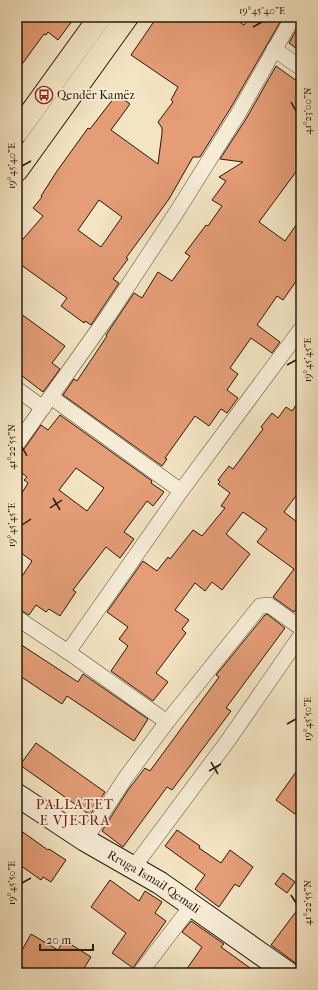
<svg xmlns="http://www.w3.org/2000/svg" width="318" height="990" viewBox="0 0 318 990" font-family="'IM FELL French Canon',serif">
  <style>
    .building { fill: #e49d76; stroke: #281909; fill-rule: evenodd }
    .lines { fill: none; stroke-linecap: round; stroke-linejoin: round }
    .street-casing { stroke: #5b4c37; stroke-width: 16 }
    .secondary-casing { stroke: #281909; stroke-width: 24 }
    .primary-casing { stroke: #281909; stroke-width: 24 }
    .street { stroke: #f7edd7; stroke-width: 15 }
    .secondary { stroke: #f7edd7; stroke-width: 22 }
    .primary { stroke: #f3e4c2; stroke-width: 22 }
    .ticks { fill: none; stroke: #281909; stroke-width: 1.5 }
    .labels { text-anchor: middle; stroke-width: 3.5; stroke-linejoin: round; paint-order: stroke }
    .poi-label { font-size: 12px; fill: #281909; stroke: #f7edd7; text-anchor: start }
    .street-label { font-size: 12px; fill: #281909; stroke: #f7edd7 }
    .quarter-label { font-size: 14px; letter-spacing: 1px; fill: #7a1f14; stroke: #f7edd7 }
    .neatline { fill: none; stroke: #281909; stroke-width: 1.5 }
    .ticks-label { font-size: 10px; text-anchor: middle; fill: #281909 }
  </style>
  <rect width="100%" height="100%" fill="#f3e4c2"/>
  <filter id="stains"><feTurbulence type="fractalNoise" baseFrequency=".005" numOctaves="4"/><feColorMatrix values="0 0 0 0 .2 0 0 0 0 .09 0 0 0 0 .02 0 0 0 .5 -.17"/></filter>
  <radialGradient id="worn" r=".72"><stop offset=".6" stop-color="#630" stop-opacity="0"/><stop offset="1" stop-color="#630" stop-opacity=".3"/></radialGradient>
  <g class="building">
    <path d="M 26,17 L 75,17 L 58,40 L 48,32 L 46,35 L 44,34 L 17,71 L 17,30 Z"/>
    <path d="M 157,17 L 232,17 L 244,25 L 250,17 L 283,17 L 230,109 L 200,157 L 193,157 L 169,199 L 126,258 L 128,259 L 113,279 L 119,283 L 91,325 L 85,321 L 84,323 L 61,306 L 67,298 L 17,262 L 17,246 L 43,216 L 33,208 L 42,197 L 41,196 L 57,171 L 88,128 L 90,129 L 117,94 L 130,104 L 111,130 L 158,164 L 162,133 L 162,128 L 158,122 L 173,102 L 171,100 L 178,87 L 131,55 ZM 99,200 L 122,217 L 101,247 L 78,230 Z"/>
    <path d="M 301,21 L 301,52 L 289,43 Z"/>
    <path d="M 276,66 L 301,84 L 301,165 L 259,222 L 285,241 L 301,218 L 301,274 L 283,300 L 277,296 L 257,325 L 280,342 L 272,353 L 251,338 L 230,368 L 238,374 L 227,390 L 238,398 L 227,413 L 221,409 L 209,426 L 195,416 L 165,458 L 167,459 L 162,466 L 63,395 L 74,379 L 77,381 L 107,336 L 106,335 L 134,293 L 142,298 L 158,272 L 172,281 L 190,256 L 185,253 L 206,225 L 208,226 L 222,206 L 212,200 L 226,181 L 219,177 L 243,162 L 220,159 L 246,119 Z"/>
    <path d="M 17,311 L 65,346 L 52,363 L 60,369 L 43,392 L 17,372 Z"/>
    <path d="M 301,398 L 301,489 L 284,512 L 301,525 L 301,602 L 294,612 L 273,597 L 294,569 L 257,542 L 267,529 L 243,512 L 226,534 L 250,554 L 222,590 L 212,582 L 205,591 L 195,583 L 175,610 L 189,620 L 182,629 L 186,633 L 156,673 L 168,682 L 153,701 L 111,671 L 128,646 L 119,639 L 128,627 L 107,612 L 143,561 L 157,571 L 168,557 L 170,559 L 193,530 L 202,536 L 225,508 L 221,506 L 230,493 L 218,484 L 220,482 L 218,480 L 229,466 L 233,469 L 263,429 L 261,427 L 272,413 L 278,418 L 286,407 L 292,411 Z"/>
    <path d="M 60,415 L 152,481 L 151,483 L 164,492 L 153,506 L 147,501 L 124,532 L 134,539 L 120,558 L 106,547 L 73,590 L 76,592 L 60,616 L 49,609 L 46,612 L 36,605 L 29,615 L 17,608 L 17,584 L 32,561 L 17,550 L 17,501 L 28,483 L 24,480 L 27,477 L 17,469 L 17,453 L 21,452 L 24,449 L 41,425 L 48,430 ZM 76,468 L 104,488 L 87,511 L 59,490 Z"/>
    <path d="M 267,614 L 285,628 L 226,708 L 231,711 L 172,790 L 167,787 L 123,847 L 102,831 L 128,790 L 145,768 L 150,771 L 219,677 L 216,675 L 265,615 Z"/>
    <path d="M 17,642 L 78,682 L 83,674 L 148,719 L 134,741 L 67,696 L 62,704 L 17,674 Z"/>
    <path d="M 36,743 L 105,792 L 90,815 L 20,765 Z"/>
    <path d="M 301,765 L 301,805 L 295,814 L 276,800 Z"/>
    <path d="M 17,828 L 48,850 L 49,849 L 66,860 L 51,882 L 43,877 L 41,880 L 17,863 Z"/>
    <path d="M 177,830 L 200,846 L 199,848 L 221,863 L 230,850 L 253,867 L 239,887 L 235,884 L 219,907 L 195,889 L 205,875 L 165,846 Z"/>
    <path d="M 283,873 L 295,882 L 287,893 L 275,884 Z"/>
    <path d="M 110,880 L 139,901 L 145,891 L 162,902 L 155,913 L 166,921 L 133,968 L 112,953 L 126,933 L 91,907 Z"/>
    <path d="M 301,905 L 301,967 L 271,945 Z"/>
    <path d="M 191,921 L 224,944 L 221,947 L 257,973 L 184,973 L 202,947 L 182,932 Z"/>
    <path d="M 31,934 L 58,950 L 64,940 L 91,957 L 81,973 L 33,973 L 17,964 L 17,959 Z"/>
  </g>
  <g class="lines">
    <defs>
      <g id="street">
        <path d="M 274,49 L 301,68"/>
        <path d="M 17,389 L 43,408"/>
        <path d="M 51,397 L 181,491"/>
        <path d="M 17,444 L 108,316 L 176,213 L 238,114 L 293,17"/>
        <path d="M 17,618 L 68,652 L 181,491 L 301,329"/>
        <path d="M 68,652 L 167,722"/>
        <path d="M 85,840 L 126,777 L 167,722 L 260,606 L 269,605 L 301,628"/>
        <path d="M 133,868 L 227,742 L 301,635"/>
        <path d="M 140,973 L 192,905"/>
      </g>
      <g id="secondary">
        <path id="s1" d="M 17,795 L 85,840 L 160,883 L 288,973"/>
      </g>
      <g id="primary">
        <path d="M 17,132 L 100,17"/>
        <path d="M 17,170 L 127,17"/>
      </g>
    </defs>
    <use href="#street" class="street-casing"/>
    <use href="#secondary" class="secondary-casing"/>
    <use href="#primary" class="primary-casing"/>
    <use href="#street" class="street"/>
    <use href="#secondary" class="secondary"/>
    <use href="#primary" class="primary"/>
  </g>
  <path class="ticks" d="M 253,27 L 262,22M 291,102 L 296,111M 22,166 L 31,161M 287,365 L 296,360M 22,447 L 27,456M 53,498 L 60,510M 50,508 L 62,500M 22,525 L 31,519M 287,724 L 296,719M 211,762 L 218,774M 209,771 L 221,764M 22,883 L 31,878M 291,895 L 296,903"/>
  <defs>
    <symbol id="bus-ring" viewBox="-11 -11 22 22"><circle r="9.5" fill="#f7edd7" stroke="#8f2418" stroke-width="1.5"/><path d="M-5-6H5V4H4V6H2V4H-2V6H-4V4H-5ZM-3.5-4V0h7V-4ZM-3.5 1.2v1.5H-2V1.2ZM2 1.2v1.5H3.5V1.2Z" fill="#8f2418"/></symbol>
  </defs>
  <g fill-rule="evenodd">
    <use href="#bus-ring" x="34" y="85" width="20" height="20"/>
  </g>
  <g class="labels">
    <g class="poi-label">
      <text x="57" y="99">Qendër Kamëz</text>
    </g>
    <g class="street-label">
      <text dy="4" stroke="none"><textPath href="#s1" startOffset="162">Rruga Ismail Qemali</textPath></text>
    </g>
    <g class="quarter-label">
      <text x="75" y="809">PALLATET<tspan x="75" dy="16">E VJETRA</tspan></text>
    </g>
  </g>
  <rect width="318" height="990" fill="none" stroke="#f3e4c2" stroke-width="44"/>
  <path d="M40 944v6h53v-6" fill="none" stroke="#281909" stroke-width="2"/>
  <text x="46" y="944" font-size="12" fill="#281909" stroke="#f7edd7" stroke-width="3" paint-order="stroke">20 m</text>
  <rect x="22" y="22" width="274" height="946" class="neatline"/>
  <g class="ticks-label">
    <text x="262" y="14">19°45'40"E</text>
    <text transform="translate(307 111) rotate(-90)" y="4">41°23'00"N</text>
    <text transform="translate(11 166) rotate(-90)" y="4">19°45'40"E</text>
    <text transform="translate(307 360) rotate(-90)" y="4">19°45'45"E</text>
    <text transform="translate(11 447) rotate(-90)" y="4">41°22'55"N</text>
    <text transform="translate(11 525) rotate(-90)" y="4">19°45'45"E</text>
    <text transform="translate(307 719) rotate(-90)" y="4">19°45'50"E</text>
    <text transform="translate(11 883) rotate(-90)" y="4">19°45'50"E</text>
    <text transform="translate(307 903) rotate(-90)" y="4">41°22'55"N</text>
  </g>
  <rect width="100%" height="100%" filter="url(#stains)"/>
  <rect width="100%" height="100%" fill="url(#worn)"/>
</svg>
